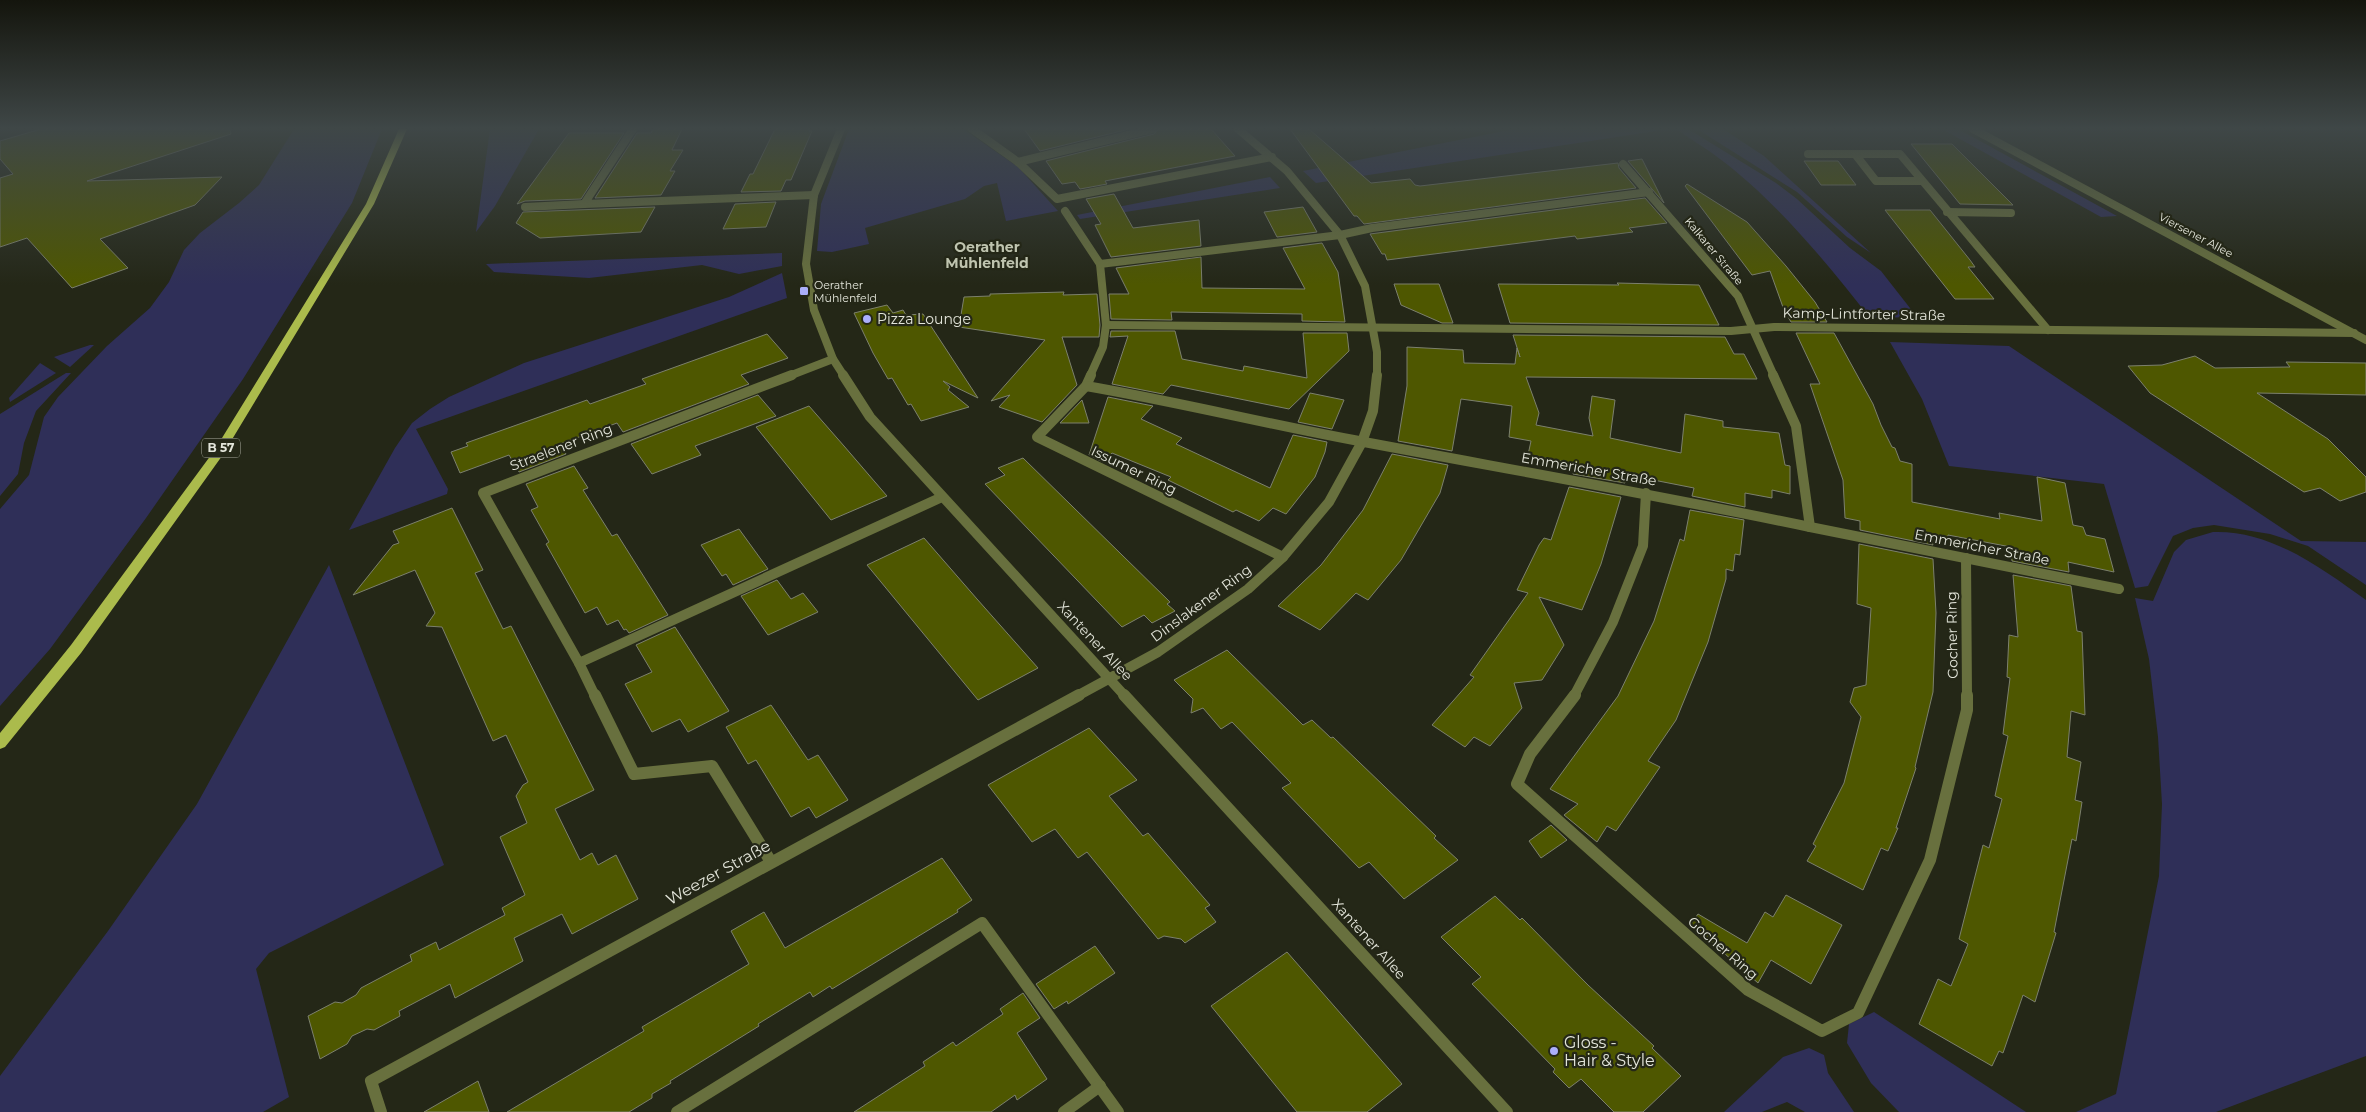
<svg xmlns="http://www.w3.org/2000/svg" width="2366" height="1112" viewBox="0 0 2366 1112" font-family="Montserrat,sans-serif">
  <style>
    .green { fill: #2f2f58 }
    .building { fill: #4e5700; stroke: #7c806d }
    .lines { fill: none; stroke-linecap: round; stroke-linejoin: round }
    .street-far2 { stroke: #68703e; stroke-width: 8 }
    .street-far1 { stroke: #68703e; stroke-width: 10 }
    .street { stroke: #68703e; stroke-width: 12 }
    .primary { fill: #abbb4c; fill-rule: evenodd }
    .poi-dot { fill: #abaffb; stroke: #242717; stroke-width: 2 }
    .labels { text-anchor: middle; stroke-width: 4.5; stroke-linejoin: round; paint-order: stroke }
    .far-street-label { font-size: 11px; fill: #e3e5da; stroke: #242717 }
    .far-poi-label { font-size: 11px; fill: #e3e5da; stroke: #242717; text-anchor: start }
    .shield { fill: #242717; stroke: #aaaca0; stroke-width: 1 }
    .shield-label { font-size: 12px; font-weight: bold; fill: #e3e5da }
    .far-quarter-label { font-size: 14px; font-weight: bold; fill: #bfc4af; stroke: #242717 }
    .street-label { font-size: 14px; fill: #e3e5da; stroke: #242717 }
    .poi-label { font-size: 14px; fill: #e3e5da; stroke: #242717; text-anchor: start }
    .near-street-label { font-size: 16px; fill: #e3e5da; stroke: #242717 }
    .near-poi-label { font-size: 16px; fill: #e3e5da; stroke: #242717; text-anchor: start }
  </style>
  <rect width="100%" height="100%" fill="#242717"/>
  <g class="green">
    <path d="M 294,129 L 382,129 L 352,203 L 243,379 L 146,518 L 50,649 L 0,706 L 0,509 L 29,475 L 44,417 L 58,397 L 107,346 L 150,308 L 169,282 L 184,250 L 200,233 L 239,203 L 259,185 Z"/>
    <path d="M 490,129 L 539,129 L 495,206 L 476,232 Z"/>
    <path d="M 849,129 L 963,129 L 1018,167 L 1058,211 L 1006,221 L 997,183 L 984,186 L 965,199 L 865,228 L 869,244 L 832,252 L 817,251 L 821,204 Z"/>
    <path d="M 1514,129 L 1669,129 L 1316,183 L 1303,171 Z"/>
    <path d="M 1676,129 L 1688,129 L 1776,183 L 1797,199 L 1850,248 L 1881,271 L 1917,317 L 1870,318 C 1828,264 1775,200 1720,159 C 1706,148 1690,139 1676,129 Z"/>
    <path d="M 1697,129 L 1723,129 L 1764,156 L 1871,253 L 1847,237 L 1797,192 Z"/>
    <path d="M 1942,129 L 1958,129 L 2117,216 L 2101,217 Z"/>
    <path d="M 1270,177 L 1280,188 L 1080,219 L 1077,215 Z"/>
    <path d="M 782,253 L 782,266 L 739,274 L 702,265 L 589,278 L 494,272 L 486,264 Z"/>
    <path d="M 782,273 L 787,298 L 416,429 L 448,489 L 447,494 L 349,530 L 395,448 L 412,423 L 430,409 L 449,397 L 524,363 L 729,297 Z"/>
    <path d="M 1890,342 L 2009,346 L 2301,541 L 2366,542 L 2366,585 L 2308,546 L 2270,534 L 2214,525 L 2193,528 L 2173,536 L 2148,586 L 2135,588 L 2104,484 L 1949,466 L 1922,399 Z"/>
    <path d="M 90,345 L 94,345 L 70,367 L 54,357 Z"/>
    <path d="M 40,363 L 56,373 L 10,402 L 9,398 Z"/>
    <path d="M 66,373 L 71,373 L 36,411 L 24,443 L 18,474 L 0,496 L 0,414 Z"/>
    <path d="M 2213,532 C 2271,530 2321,568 2366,600 L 2366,1056 L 2216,1112 L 2076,1112 L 2116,1094 L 2159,876 L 2162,804 L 2158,737 L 2149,659 L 2135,598 L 2153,601 L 2174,552 L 2186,540 Z"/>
    <path d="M 329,565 L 444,865 L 269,953 L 256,969 L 289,1097 L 263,1112 L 0,1112 L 0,1076 L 108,931 L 197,804 Z"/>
    <path d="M 1874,1012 L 2026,1112 L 1899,1112 L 1871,1083 L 1847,1043 L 1849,1024 Z"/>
    <path d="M 1809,1048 L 1824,1055 L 1828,1073 L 1854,1112 L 1805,1112 L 1787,1102 L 1762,1112 L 1724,1112 L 1783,1057 Z"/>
  </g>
  <g class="building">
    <path d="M 41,129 L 230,129 L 231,134 L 87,181 L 222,177 L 195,205 L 100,239 L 128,268 L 72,288 L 27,238 L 0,247 L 0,178 L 13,174 L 0,159 L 0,141 Z"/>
    <path d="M 653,129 L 682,129 L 672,150 L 683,150 L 670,171 L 675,171 L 661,195 L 595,198 L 637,133 L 651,133 Z"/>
    <path d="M 775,129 L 810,129 L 809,131 L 812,131 L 791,180 L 786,180 L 781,191 L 741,192 L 750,174 L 753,174 Z"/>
    <path d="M 1024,129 L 1129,129 L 1040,151 Z"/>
    <path d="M 1158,129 L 1211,129 L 1235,156 L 1105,181 L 1107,184 L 1080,189 L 1075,182 L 1062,184 L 1046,161 L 1154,134 Z"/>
    <path d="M 1290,129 L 1309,129 L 1371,183 L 1410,179 L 1415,185 L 1420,186 L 1618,163 L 1619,168 L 1636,188 L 1364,224 L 1357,216 L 1354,216 Z"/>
    <path d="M 569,133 L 624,133 L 581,199 L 525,201 L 517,204 Z"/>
    <path d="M 1911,144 L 1952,144 L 2013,205 L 1960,204 Z"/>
    <path d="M 1642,159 L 1664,203 L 1628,161 Z"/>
    <path d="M 1804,161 L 1838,161 L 1856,185 L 1821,185 Z"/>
    <path d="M 1687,184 L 1747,222 L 1786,266 L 1815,302 L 1827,322 L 1791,322 L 1784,310 L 1770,271 L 1752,275 L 1685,186 Z"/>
    <path d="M 1114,194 L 1133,228 L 1199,220 L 1201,246 L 1111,257 L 1095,225 L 1101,224 L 1086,199 Z"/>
    <path d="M 1645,198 L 1667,223 L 1629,228 L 1633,232 L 1577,239 L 1575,236 L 1387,260 L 1385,254 L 1382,254 L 1370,234 Z"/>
    <path d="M 776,202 L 766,227 L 723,229 L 735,204 Z"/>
    <path d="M 655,207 L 641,232 L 540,238 L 516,223 L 523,212 Z"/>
    <path d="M 1303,207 L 1317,232 L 1277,237 L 1264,212 Z"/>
    <path d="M 1885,210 L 1930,210 L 1970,260 L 1975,267 L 1968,267 L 1994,299 L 1955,299 Z"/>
    <path d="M 1322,243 L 1338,272 L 1345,322 L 1302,321 L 1302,314 L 1171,312 L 1172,320 L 1111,319 L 1109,294 L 1129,294 L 1116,268 L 1201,257 L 1202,288 L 1305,289 L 1283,248 Z"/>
    <path d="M 1617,283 L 1699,285 L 1719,325 L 1510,323 L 1498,284 L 1619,285 Z"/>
    <path d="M 1394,284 L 1439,284 L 1453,323 L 1442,323 L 1401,305 Z"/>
    <path d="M 1064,292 L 1063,295 L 1097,294 L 1100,325 L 1099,337 L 1062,337 L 1077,385 L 1042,422 L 999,407 L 1010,395 L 991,401 L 1045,340 L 959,327 L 964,297 L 990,296 L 990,294 Z"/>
    <path d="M 887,305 L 893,313 L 903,310 L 906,315 L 923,314 L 978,398 L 943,381 L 950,387 L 948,390 L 969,407 L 921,421 L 911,404 L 908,405 L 892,378 L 888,379 L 873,353 L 854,313 Z"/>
    <path d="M 1111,331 L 1175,331 L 1182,359 L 1243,371 L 1244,366 L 1307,378 L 1303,333 L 1347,333 L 1349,351 L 1289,409 L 1171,385 L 1163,394 L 1112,384 L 1128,336 L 1110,337 Z"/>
    <path d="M 1796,333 L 1834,333 L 1873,404 L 1881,425 L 1892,447 L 1895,448 L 1900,461 L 1912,464 L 1912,502 L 2000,519 L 1999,513 L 2042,521 L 2037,477 L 2065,483 L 2073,525 L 2083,527 L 2086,535 L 2105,539 L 2114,572 L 2068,562 L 2069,572 L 2012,561 L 2011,547 L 1948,535 L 1948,539 L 1932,536 L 1933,545 L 1860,530 L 1860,521 L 1845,518 L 1843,480 L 1810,384 L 1820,384 Z"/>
    <path d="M 767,334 L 788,358 L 741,375 L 749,384 L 623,432 L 617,423 L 560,444 L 566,454 L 519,472 L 509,455 L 460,473 L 451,452 L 468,446 L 466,443 L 587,400 L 590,404 L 646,384 L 642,379 Z"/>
    <path d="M 1513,335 L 1725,337 L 1734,354 L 1744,354 L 1757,379 L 1526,377 L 1539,413 L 1536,425 L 1593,436 L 1589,418 L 1592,396 L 1615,400 L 1610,438 L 1681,453 L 1685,414 L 1723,421 L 1723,427 L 1779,433 L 1785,465 L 1790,466 L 1790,494 L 1772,490 L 1772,498 L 1745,493 L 1745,507 L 1692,496 L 1694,488 L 1628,475 L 1625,483 L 1573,474 L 1576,464 L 1528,455 L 1531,441 L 1509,437 L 1512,406 L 1461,399 L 1452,451 L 1398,441 L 1407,386 L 1407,347 L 1463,350 L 1464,363 L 1515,364 L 1517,348 L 1520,357 Z"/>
    <path d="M 2195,356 L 2215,368 L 2290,367 L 2286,362 L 2366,363 L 2366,395 L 2257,393 L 2328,439 L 2366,477 L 2366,492 L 2340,501 L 2320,488 L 2304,492 L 2150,393 L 2128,366 L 2162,365 Z"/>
    <path d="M 1310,393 L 1344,400 L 1332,429 L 1298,422 Z"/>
    <path d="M 758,395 L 776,416 L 695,446 L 701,455 L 652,474 L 631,444 Z"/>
    <path d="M 1108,397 L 1153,406 L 1141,419 L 1182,438 L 1176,444 L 1270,488 L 1293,435 L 1327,442 L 1325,452 L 1315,477 L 1286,514 L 1273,508 L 1259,521 L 1236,510 L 1233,512 L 1168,480 L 1171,477 L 1112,453 L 1103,462 L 1089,455 Z"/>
    <path d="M 1082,400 L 1089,423 L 1060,423 Z"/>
    <path d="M 809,406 L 844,446 L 887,496 L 831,520 L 756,427 Z"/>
    <path d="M 1392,454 L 1448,465 L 1440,493 L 1401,560 L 1368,600 L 1356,593 L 1320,630 L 1278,606 L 1321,565 L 1363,510 Z"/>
    <path d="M 1023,458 L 1170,602 L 1167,604 L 1175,611 L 1152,623 L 1144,615 L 1122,627 L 985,484 L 1005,475 L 998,468 Z"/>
    <path d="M 574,466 L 588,488 L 583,490 L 612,536 L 617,534 L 668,615 L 629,633 L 626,629 L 624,630 L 618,620 L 607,625 L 597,607 L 585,613 L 546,544 L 549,542 L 531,510 L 538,507 L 526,484 Z"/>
    <path d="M 1569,487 L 1621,497 L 1601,564 L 1582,610 L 1539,597 L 1564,645 L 1542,680 L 1514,683 L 1522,708 L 1490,746 L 1474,737 L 1465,747 L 1432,725 L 1474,677 L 1470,675 L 1528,593 L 1517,590 L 1539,545 L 1544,538 L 1551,540 Z"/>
    <path d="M 452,508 L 483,570 L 475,573 L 503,629 L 511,626 L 594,790 L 555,809 L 580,860 L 592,853 L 598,865 L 616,855 L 638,899 L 572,934 L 562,914 L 514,938 L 523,961 L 455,998 L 450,984 L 399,1011 L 400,1016 L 374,1030 L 367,1029 L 352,1036 L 347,1044 L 320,1059 L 308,1016 L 335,1002 L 342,1003 L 356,995 L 361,988 L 412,961 L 410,955 L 436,942 L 439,950 L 505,915 L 502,908 L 525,895 L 500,837 L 527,823 L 516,796 L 523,785 L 528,782 L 506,735 L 493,741 L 442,627 L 426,626 L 435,613 L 415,570 L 353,595 L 393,545 L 399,543 L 393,531 Z"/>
    <path d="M 1690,510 L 1744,520 L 1740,555 L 1735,554 L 1733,571 L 1726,569 L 1726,579 L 1708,642 L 1676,720 L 1648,761 L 1660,767 L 1616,831 L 1607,826 L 1597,842 L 1564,815 L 1578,804 L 1550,789 L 1618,696 L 1654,621 L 1680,539 L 1684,541 Z"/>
    <path d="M 739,529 L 768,569 L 733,585 L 726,574 L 722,576 L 701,545 Z"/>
    <path d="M 924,538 L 977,599 L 1038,668 L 978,700 L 867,565 Z"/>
    <path d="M 1859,544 L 1933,559 L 1936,613 L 1933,692 L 1915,767 L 1916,768 L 1896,828 L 1898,828 L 1888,851 L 1881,848 L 1863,890 L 1807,861 L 1816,846 L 1813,844 L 1844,783 L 1861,717 L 1850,702 L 1854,688 L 1866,685 L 1871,608 L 1857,604 Z"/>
    <path d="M 2013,575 L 2071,586 L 2077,631 L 2082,632 L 2085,715 L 2071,711 L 2067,757 L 2081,762 L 2075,800 L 2082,802 L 2076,841 L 2072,839 L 2054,932 L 2056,933 L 2035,1002 L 2023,995 L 2003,1053 L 1999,1051 L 1992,1066 L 1919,1024 L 1938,979 L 1951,986 L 1968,944 L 1959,939 L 1983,845 L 1989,848 L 2002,799 L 1995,796 L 2008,736 L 2003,734 L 2010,678 L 2007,677 L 2009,635 L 2018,637 Z"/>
    <path d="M 777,580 L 791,599 L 803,593 L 818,612 L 768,635 L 741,596 Z"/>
    <path d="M 675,627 L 729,711 L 688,732 L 680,719 L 652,732 L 625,684 L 652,672 L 636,645 Z"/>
    <path d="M 1227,650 L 1303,725 L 1312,720 L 1331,738 L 1333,737 L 1436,836 L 1434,838 L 1458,860 L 1404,899 L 1369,862 L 1359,868 L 1282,788 L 1291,783 L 1232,722 L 1221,729 L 1203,708 L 1191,713 L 1193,699 L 1174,680 Z"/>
    <path d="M 771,705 L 808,760 L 818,755 L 848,800 L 816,818 L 809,807 L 791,817 L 756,760 L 748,764 L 726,727 Z"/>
    <path d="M 1089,728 L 1137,780 L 1109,796 L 1143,836 L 1148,833 L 1210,905 L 1205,908 L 1216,922 L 1185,943 L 1181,939 L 1164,936 L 1158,939 L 1087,852 L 1078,858 L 1055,829 L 1032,842 L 988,785 Z"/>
    <path d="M 1551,825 L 1567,840 L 1541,858 L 1529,841 Z"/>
    <path d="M 942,858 L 972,900 L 957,910 L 958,912 L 832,989 L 830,986 L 813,997 L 810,992 L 758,1024 L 759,1026 L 670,1081 L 671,1083 L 652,1094 L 652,1098 L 629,1112 L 507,1112 L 644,1031 L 642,1027 L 749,964 L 731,931 L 764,912 L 785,948 Z"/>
    <path d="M 1786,895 L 1842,925 L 1811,984 L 1771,960 L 1758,983 L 1691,924 L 1698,914 L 1747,943 L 1765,912 L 1773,917 Z"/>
    <path d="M 1495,896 L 1520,920 L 1522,918 L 1588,985 L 1654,1046 L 1652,1048 L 1681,1076 L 1643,1112 L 1614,1112 L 1581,1079 L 1569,1088 L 1553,1072 L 1555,1069 L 1472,984 L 1481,977 L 1441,937 Z"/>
    <path d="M 1095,946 L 1115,973 L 1068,1004 L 1067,1001 L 1054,1009 L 1036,984 Z"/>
    <path d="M 1287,952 L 1402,1084 L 1367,1112 L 1297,1112 L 1211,1006 Z"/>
    <path d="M 1023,993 L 1040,1018 L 1017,1033 L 1047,1079 L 1017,1100 L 1015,1095 L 991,1112 L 854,1112 L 925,1066 L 923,1062 L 953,1042 L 956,1046 L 1003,1014 L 1000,1009 Z"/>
    <path d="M 478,1081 L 489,1112 L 424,1112 Z"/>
  </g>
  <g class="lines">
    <g class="street-far2">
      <path d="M 633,129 L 584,204 L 814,195"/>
      <path d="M 841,129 L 814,195 L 806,264 L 814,310 L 833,359 L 844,376"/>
      <path d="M 972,129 L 1018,162 L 1057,199 L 1272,157"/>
      <path d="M 1238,129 L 1287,171 L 1340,235 L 1365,286 L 1377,352 L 1377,376"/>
      <path d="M 1973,129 L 2366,340"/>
      <path d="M 1808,154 L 1855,154"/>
      <path d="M 1018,162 L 1153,129"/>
      <path d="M 1623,164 L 1738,296 L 1774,376"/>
      <path d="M 1921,181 L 1876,181 L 1855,154 L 1900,154 L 2048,330"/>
      <path d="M 525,207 L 584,204"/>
      <path d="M 1065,211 L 1100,264 L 1106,325 L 1103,347 L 1090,376"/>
      <path d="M 1947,212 L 2011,213"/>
      <path d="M 1100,264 L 1340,235 L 1372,228 L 1649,192"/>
      <path d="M 1106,325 L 1731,331 L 1774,327 L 2354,333"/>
      <path d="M 789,376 L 833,359"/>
    </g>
    <g class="street-far1">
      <path d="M 792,375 L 483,493 L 579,663 L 942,497"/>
      <path d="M 843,375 L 870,417 L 1125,696"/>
      <path d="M 1091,375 L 1086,386 L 1037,437 L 1283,557"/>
      <path d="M 1773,375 L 1796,426 L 1810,527 L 2119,589"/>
      <path d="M 1086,386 C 1179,402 1271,425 1364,442 C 1513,470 1662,496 1810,527"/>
      <path d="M 1966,558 L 1967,696"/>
      <path d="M 579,663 L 595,696"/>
      <path d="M 1077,696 L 1158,652 L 1248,589 L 1283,557 L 1329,502 L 1362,442 L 1373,411 L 1377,375"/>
      <path d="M 1574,696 L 1613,622 L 1643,546 L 1646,493"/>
    </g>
    <g class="street">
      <path d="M 595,695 L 634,774 L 712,766 L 771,862"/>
      <path d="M 1124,695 L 1507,1112"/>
      <path d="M 1575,695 L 1530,754 L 1517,784 L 1748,990 L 1822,1031 L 1858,1013 L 1930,860 L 1967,710 L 1967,695"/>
      <path d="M 381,1112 L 371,1081 L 1079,695"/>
      <path d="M 677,1112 L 982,923 L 1118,1112"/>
      <path d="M 1064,1112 L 1100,1086"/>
    </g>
    <path class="primary" d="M 399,129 L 407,129 L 374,204 L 222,456 L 81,653 L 5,747 L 0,749 L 0,733 L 71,645 L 214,451 L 366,204 Z"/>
  </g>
  <linearGradient id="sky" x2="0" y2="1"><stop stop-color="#14150d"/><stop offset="0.45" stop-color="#3f4747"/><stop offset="1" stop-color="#3f4747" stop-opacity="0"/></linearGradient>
  <rect width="2366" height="285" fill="url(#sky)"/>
  <g class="poi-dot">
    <rect x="799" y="286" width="10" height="10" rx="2.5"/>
    <circle cx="867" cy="319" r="5"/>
    <circle cx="1554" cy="1051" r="5"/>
  </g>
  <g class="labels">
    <g class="far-street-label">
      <text transform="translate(2196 235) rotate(28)" y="4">Viersener Allee</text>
      <text transform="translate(1714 251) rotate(50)" y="4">Kalkarer Straße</text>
    </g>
    <g class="far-poi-label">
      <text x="814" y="289">Oerather<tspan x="814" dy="13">Mühlenfeld</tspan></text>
    </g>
    <rect class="shield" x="202" y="438.5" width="38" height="19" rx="4"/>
    <g class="shield-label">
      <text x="221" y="452">B 57</text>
    </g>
    <g class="far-quarter-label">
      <text x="987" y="252">Oerather<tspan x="987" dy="16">Mühlenfeld</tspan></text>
    </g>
    <g class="street-label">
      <text transform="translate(1864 314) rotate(1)" y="5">Kamp-Lintforter Straße</text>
      <text transform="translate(561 447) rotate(-21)" y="5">Straelener Ring</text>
      <text transform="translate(1589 469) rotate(10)" y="5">Emmericher Straße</text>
      <text transform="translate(1134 470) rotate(26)" y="5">Issumer Ring</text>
      <text transform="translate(1982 547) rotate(11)" y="5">Emmericher Straße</text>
      <text transform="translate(1201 603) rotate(-36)" y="5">Dinslakener Ring</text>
      <text transform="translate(1952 635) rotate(-91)" y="5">Gocher Ring</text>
      <text transform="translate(1095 641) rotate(47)" y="5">Xantener Allee</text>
      <text transform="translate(1369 939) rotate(48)" y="5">Xantener Allee</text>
      <text transform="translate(1723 948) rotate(41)" y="5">Gocher Ring</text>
    </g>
    <g class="poi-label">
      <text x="877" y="324">Pizza Lounge</text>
    </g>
    <g class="near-street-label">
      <text transform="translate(718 872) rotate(-29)" y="6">Weezer Straße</text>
    </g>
    <g class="near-poi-label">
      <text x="1564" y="1048">Gloss -<tspan x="1564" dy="18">Hair &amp; Style</tspan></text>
    </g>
  </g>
</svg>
